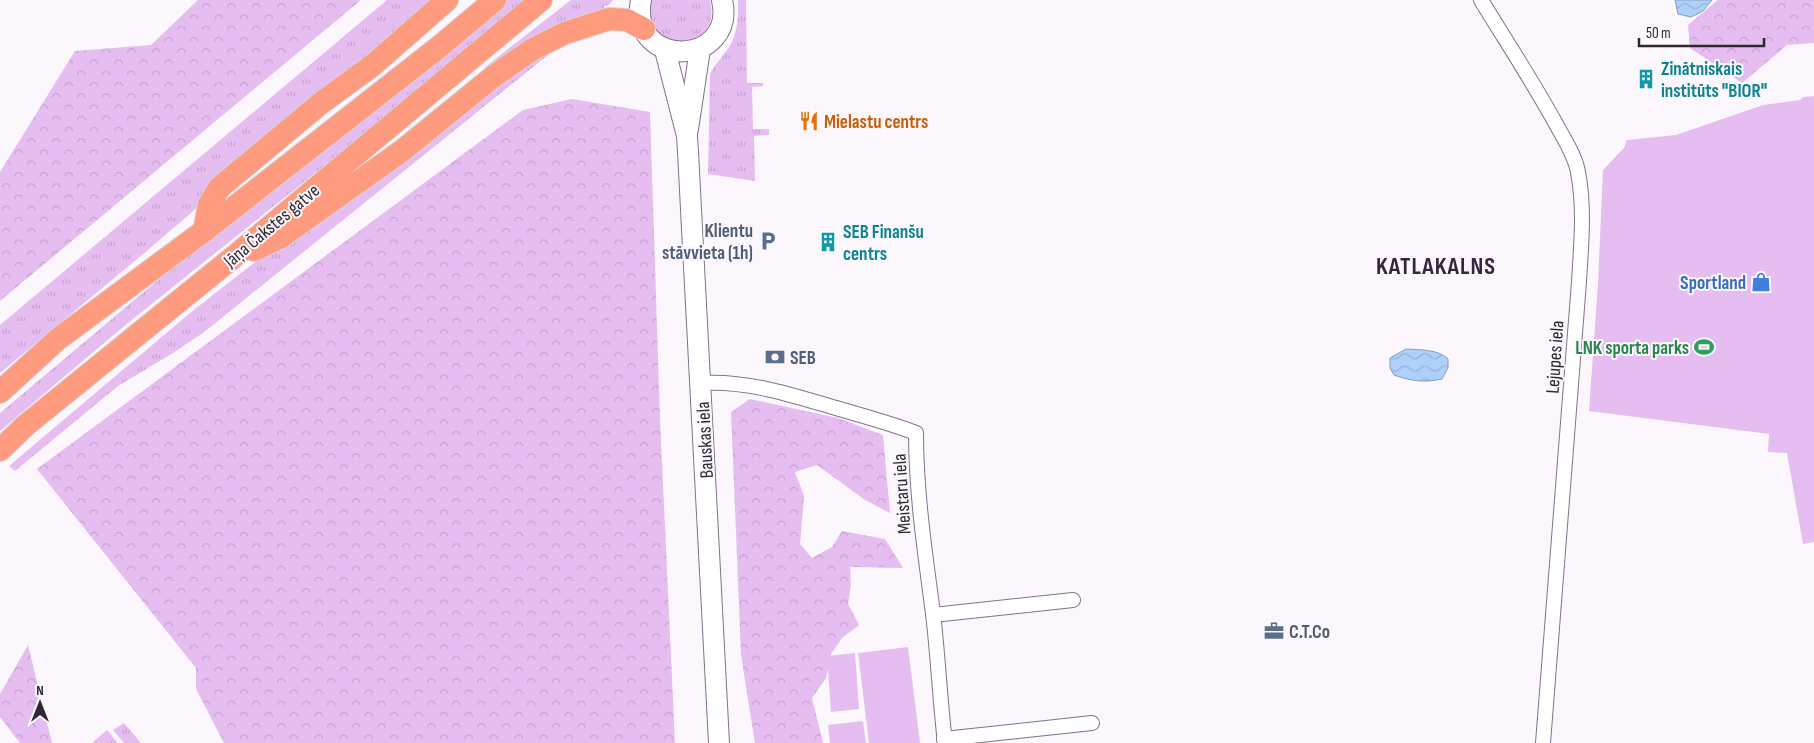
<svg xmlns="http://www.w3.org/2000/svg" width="1814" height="743" viewBox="0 0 1814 743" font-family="'Sofia Sans Condensed',sans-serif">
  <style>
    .grass { fill: url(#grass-tufts) }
    .forest { fill: url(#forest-crowns) }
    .green { fill: #e6bdf1 }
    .water { fill: url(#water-waves); stroke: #889dbe }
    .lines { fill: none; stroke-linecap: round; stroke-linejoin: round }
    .minor-casing { stroke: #84708b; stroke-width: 16 }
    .secondary-casing { stroke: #84708b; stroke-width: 22 }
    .trunk-casing { stroke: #d6d4d6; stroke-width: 24 }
    .minor { stroke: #fff; stroke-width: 14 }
    .secondary { stroke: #fff; stroke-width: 20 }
    .trunk { stroke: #fe9a7e; stroke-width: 22 }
    .labels { text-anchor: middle; stroke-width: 4; stroke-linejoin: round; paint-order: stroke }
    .culture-label { font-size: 19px; font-weight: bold; fill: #0d838f; stroke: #fcf7fd; text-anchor: start }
    .food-label { font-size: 19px; font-weight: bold; fill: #c56008; stroke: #fcf7fd; text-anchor: start }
    .street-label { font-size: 19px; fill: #302732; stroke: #fcf7fd }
    .service-label { font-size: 19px; font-weight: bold; fill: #4e5e75; stroke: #fcf7fd; text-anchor: start }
    .shop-label { font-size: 19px; font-weight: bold; fill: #366cbe; stroke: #fcf7fd; text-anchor: end }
    .leisure-label { font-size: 19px; font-weight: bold; fill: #27864d; stroke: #fcf7fd; text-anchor: end }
    .district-label { font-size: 24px; font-weight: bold; letter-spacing: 1px; fill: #38253d; stroke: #fcf7fd }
  </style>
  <defs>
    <pattern id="grass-tufts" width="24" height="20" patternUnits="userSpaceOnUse" patternTransform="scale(1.25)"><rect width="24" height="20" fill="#e6bdf1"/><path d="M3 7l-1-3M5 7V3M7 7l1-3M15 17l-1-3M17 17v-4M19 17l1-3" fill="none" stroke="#c6a2cf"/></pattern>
    <pattern id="forest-crowns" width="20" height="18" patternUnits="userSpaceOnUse" patternTransform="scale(1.25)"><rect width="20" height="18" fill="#e6bdf1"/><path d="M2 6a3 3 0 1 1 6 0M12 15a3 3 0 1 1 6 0" fill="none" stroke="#c6a2cf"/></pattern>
    <pattern id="water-waves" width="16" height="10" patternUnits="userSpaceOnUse" patternTransform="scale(1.25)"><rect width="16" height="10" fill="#aed0fa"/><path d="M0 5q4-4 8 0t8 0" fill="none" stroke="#96b3d7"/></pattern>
  </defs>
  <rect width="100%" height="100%" fill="#fcf7fd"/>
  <g class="grass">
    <path d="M 387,0 L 439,0 L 142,255 L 0,373 L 0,325 Z"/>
    <path d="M 505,0 L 531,0 L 123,327 L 0,431 L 0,413 L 177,264 Z"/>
    <path d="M 571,0 L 613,0 L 609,5 L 604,6 L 604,12 L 485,73 L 485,67 Z"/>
    <path d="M 652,0 L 710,0 C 724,58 637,54 652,0 Z"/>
    <path d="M 738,0 L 746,0 L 747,83 L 763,83 L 763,86 L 752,87 L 753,129 L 769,129 L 769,135 L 754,136 L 755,181 L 708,174 L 710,74 C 714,66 719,61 724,54 C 737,39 739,19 738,0 Z"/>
    <path d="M 564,42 L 203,333 L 173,353 L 118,386 L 15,471 L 9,466 L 190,313 L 273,248 L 526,63 Z"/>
    <path d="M 124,723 L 141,743 L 124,743 L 113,730 Z"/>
    <path d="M 107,730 L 118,743 L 92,743 Z"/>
  </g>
  <g class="forest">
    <path d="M 198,0 L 361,0 L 0,301 L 0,172 L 75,51 L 151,45 Z"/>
    <path d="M 1718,0 L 1814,0 L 1814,43 L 1787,45 L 1742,83 L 1690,48 L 1688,25 Z"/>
    <path d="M 572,99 L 650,112 L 660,419 L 675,743 L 224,743 L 196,689 L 196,668 L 37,469 L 523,110 Z"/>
    <path d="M 750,399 L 838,418 L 883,435 L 890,513 L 865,500 L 817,465 L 795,472 L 804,496 L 800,544 L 812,558 L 832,547 L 842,531 L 885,539 L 903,568 L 850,567 L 851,584 L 848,604 L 859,625 L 842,638 L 831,654 L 826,678 L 812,698 L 823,743 L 755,743 L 741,655 L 731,412 Z"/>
    <path d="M 28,645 L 52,743 L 20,743 L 0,717 L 0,694 Z"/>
  </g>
  <g class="green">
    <path d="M 1814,96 L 1814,542 L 1803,544 L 1787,453 L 1768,452 L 1769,434 L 1589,411 L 1598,284 L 1603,170 L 1624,148 L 1627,140 L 1676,135 L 1763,105 L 1800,100 L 1803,97 Z"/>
    <path d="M 908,647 L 920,743 L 869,743 L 858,653 Z"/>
    <path d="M 855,653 L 859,709 L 831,712 L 827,656 Z"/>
    <path d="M 863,721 L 866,743 L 830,743 L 828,725 Z"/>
  </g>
  <g class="water">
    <path d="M 1675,0 L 1712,0 L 1703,11 L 1691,17 L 1678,14 Z"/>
    <path d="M 1406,349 C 1420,350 1438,349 1448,359 L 1448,368 L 1442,379 C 1424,383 1411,381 1394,375 L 1390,368 L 1390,358 Z"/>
  </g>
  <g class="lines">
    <defs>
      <g id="minor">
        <path d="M 1481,0 C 1506,41 1533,82 1556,124 C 1564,139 1575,155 1578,172 C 1585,209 1581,246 1579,282 L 1543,743"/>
        <path d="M 701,383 C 747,380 792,395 836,408 C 863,416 890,423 916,433 C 916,493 925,553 933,613 C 938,656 940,700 945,743"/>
        <path d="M 933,615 L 1073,600"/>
        <path d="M 944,739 L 1092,723"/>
      </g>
      <g id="secondary">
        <path d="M 641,0 C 628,70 737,67 722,0"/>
        <path d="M 665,50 L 687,136 L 688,152 L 719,743"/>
        <path d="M 688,129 L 700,49"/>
      </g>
      <g id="trunk">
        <path d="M 204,231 L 209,205 L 219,188 L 321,103 L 373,65 L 447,0"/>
        <path d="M 254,250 L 281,237 L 403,150 L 494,76 L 533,49 L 565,33 L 609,19 L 627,20 L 644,29"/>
        <path d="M 0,392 L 58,339 L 204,231 L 439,47 L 495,0"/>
        <path d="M 0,450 L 26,425 L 236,255 L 541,0"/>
      </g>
    </defs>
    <use href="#minor" class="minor-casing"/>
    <use href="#secondary" class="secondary-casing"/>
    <use href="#trunk" class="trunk-casing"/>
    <use href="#minor" class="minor"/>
    <use href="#secondary" class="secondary"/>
    <use href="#trunk" class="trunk"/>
  </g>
  <defs>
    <symbol id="building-bare" viewBox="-9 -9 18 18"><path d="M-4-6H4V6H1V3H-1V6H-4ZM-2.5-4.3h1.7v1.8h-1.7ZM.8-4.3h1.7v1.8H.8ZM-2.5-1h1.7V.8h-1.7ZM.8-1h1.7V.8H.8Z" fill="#0f9aa8" stroke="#fcf7fd" stroke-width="2.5" paint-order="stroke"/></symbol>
    <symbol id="restaurant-bare" viewBox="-9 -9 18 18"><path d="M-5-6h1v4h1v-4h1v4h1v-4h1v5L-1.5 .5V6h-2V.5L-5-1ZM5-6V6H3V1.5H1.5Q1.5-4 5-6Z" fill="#e8710a" stroke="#fcf7fd" stroke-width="2.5" paint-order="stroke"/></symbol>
    <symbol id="parking-bare" viewBox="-9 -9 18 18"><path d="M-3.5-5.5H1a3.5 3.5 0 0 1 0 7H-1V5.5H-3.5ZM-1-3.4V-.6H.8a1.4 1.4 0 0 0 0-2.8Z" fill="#5c6f8a" stroke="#fcf7fd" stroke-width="2.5" paint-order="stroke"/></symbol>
    <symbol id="shop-bare" viewBox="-9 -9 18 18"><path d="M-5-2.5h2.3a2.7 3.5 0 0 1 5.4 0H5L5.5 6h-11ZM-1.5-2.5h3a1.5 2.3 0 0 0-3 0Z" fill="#3f7fe0" stroke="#fcf7fd" stroke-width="2.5" paint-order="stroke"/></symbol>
    <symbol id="stadium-bare" viewBox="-9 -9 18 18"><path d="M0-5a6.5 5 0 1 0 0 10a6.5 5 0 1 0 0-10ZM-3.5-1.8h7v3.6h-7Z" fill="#2e9e5b" stroke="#fcf7fd" stroke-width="2.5" paint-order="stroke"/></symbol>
    <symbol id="bank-bare" viewBox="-9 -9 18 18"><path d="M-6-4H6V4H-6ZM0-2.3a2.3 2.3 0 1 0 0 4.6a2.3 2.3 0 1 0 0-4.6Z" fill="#5c6f8a" stroke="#fcf7fd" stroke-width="2.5" paint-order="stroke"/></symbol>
    <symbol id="office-bare" viewBox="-9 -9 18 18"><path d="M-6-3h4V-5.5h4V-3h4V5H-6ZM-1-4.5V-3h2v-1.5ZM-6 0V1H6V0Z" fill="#5c6f8a" stroke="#fcf7fd" stroke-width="2.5" paint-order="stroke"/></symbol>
  </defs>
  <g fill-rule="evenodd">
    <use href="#building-bare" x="1632" y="65" width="28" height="28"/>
    <use href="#restaurant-bare" x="795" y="107" width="28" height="28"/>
    <use href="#parking-bare" x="754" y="227" width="28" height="28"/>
    <use href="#building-bare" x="814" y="228" width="28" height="28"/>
    <use href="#shop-bare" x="1747" y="268" width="28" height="28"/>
    <use href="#stadium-bare" x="1690" y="333" width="28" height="28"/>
    <use href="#bank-bare" x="761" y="343" width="28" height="28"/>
    <use href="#office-bare" x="1260" y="617" width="28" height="28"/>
  </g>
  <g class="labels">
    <g class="culture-label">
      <text x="1661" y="75">Zinātniskais<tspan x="1661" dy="22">institūts "BIOR"</tspan></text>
      <text x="843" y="238">SEB Finanšu<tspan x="843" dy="22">centrs</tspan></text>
    </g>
    <g class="food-label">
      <text x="824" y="128">Mielastu centrs</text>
    </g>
    <g class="street-label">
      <text transform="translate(271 225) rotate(-40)" y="7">Jāņa Čakstes gatve</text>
      <text transform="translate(1554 357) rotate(-86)" y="7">Lejupes iela</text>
      <text transform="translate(704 440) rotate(-93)" y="7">Bauskas iela</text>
      <text transform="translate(901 494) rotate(-94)" y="7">Meistaru iela</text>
    </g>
    <g class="service-label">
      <text x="753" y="237" text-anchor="end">Klientu<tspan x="753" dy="22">stāvvieta (1h)</tspan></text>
      <text x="790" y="364">SEB</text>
      <text x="1289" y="638">C.T.Co</text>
    </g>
    <g class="shop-label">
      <text x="1746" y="289">Sportland</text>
    </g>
    <g class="leisure-label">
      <text x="1689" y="354">LNK sporta parks</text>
    </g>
    <g class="district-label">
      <text x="1436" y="274">KATLAKALNS</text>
    </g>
  </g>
  <g transform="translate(40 703)" stroke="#fcf7fd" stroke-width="4" paint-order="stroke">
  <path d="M0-4L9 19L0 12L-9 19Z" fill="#302732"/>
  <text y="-8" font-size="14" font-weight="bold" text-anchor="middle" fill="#302732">N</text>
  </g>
  <path d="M1639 38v8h125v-8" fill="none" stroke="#302732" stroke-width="2.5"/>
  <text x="1646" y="38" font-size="15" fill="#302732" stroke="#fcf7fd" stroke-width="4" paint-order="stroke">50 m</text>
</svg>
